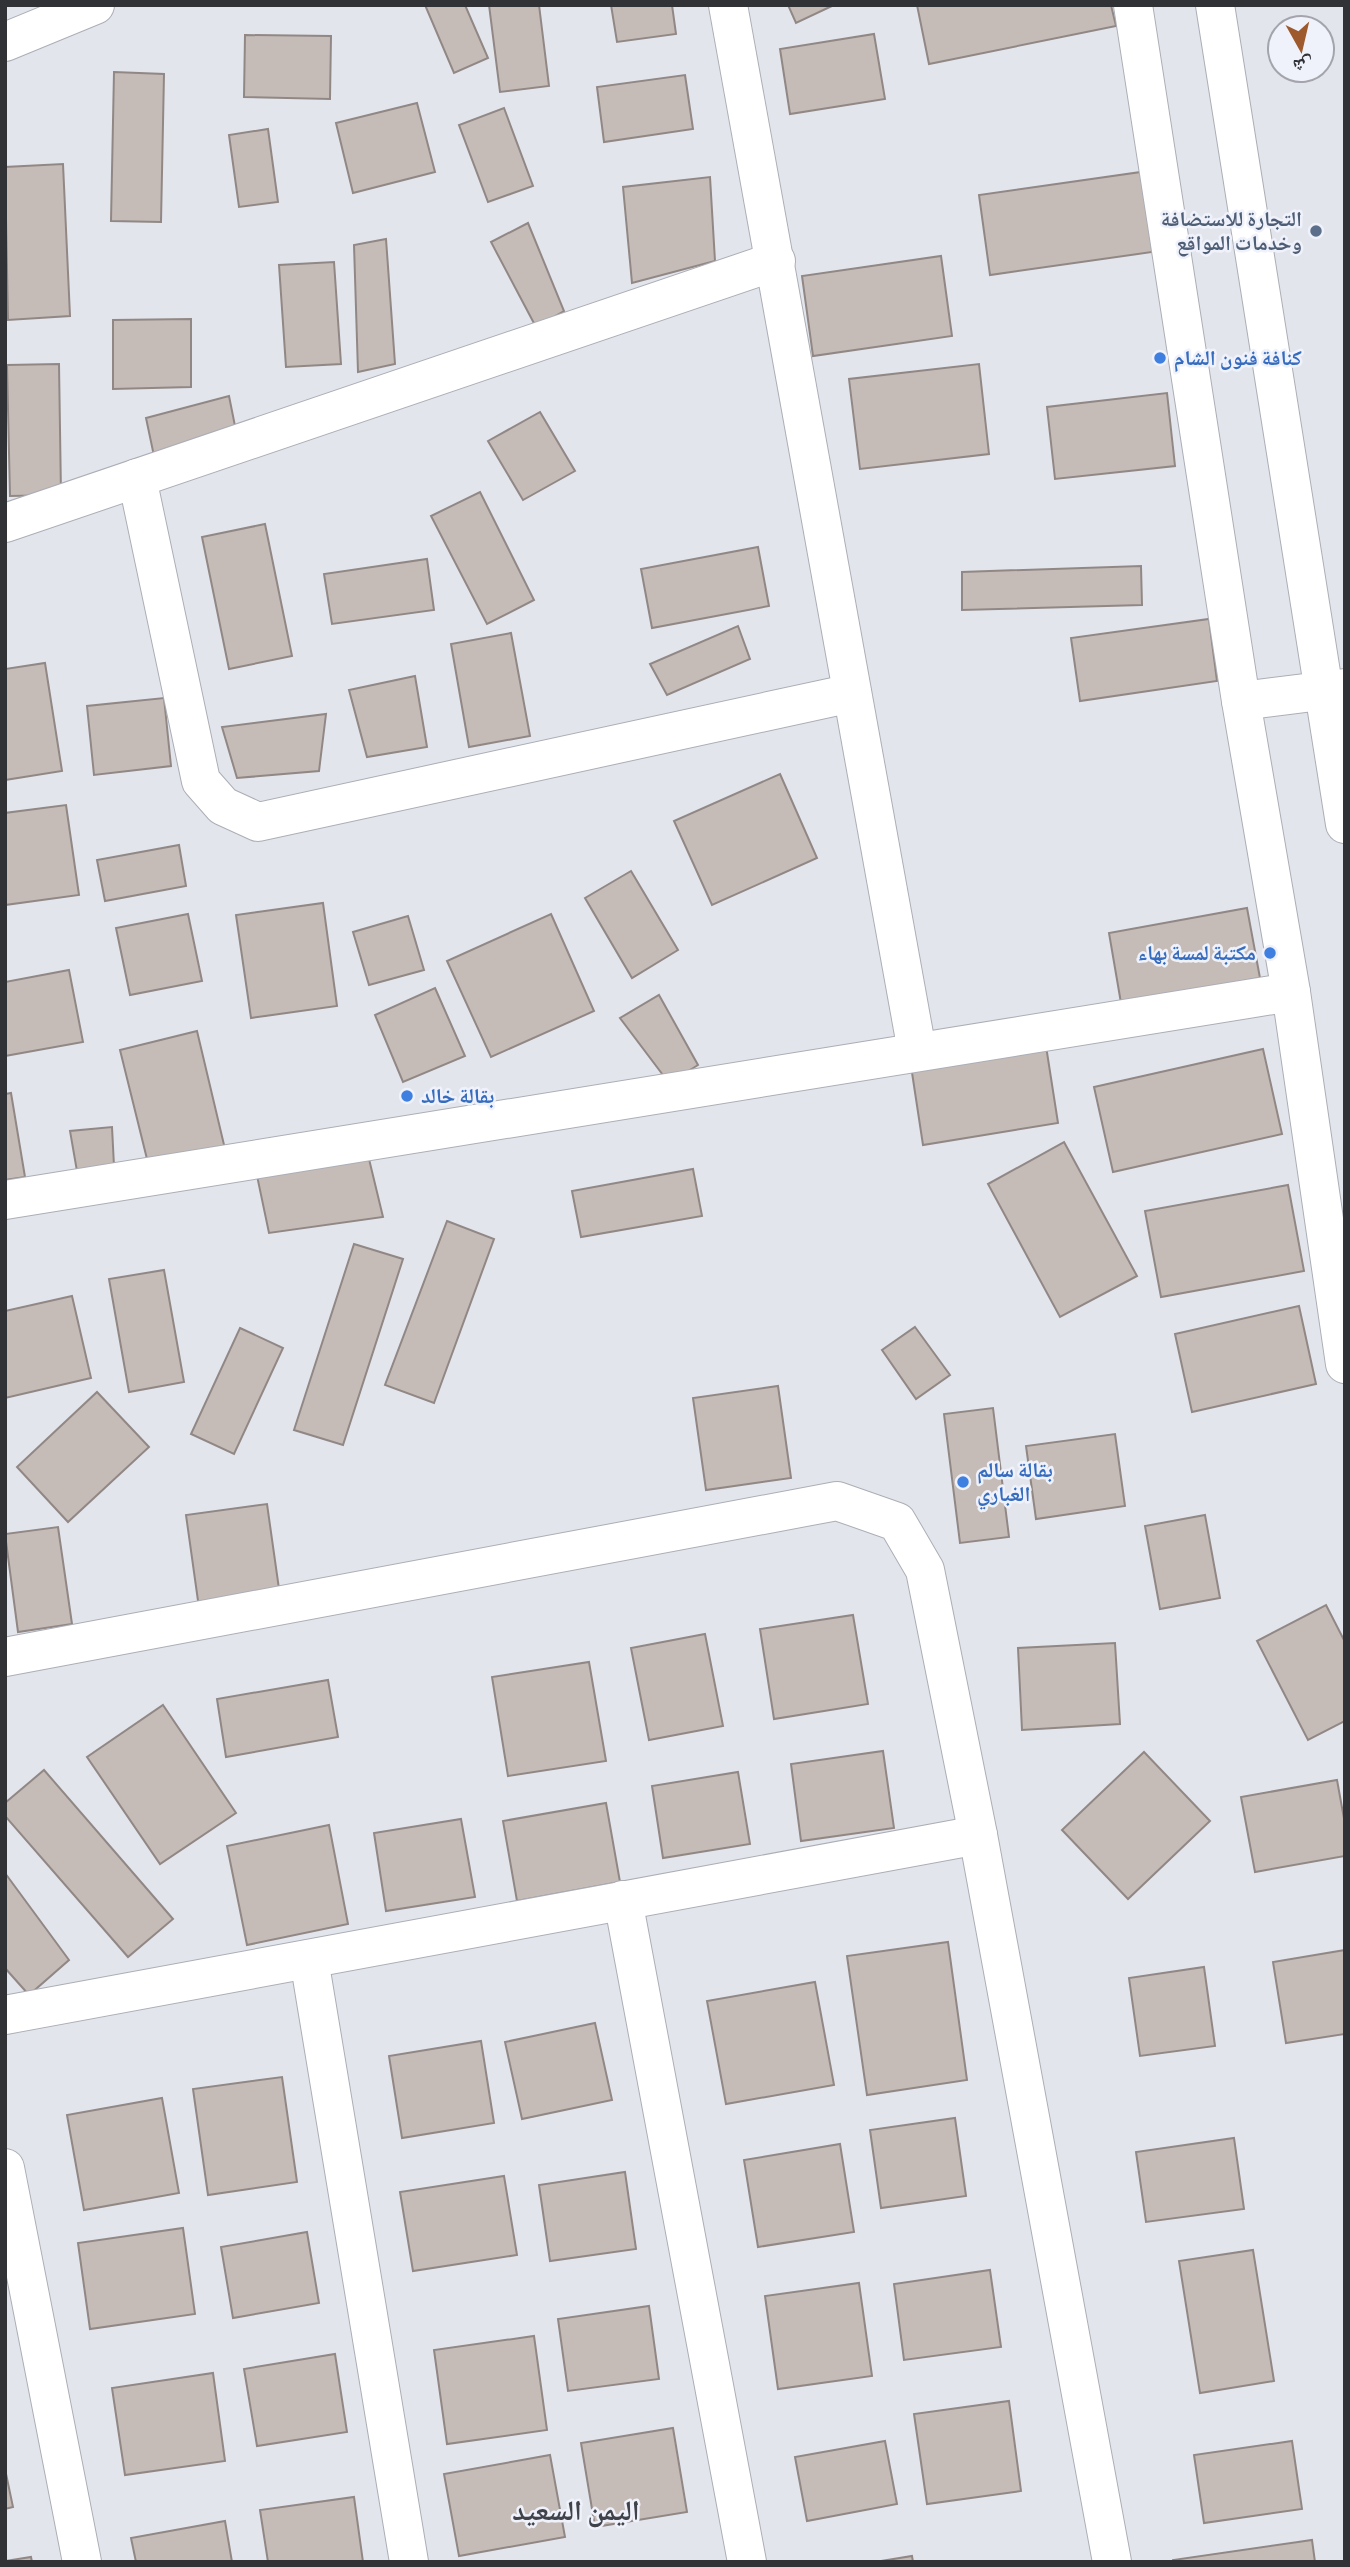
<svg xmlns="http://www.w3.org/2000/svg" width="1350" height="2567" viewBox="0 0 1350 2567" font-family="'Zilla Slab','Noto Naskh Arabic',serif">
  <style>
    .building { fill: #c5bcb8; stroke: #918885; stroke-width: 2 }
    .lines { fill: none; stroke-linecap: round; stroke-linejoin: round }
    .street-casing { stroke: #acaeb6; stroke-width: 40 }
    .street { stroke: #fff; stroke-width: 38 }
    .service-dot { fill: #5c6f8a; stroke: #f0f2fb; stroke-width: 2.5 }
    .shop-dot { fill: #3f7fe0; stroke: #f0f2fb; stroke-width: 2.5 }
    .labels { text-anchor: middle; stroke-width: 5; stroke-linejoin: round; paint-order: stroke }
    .service-label { font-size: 21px; font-weight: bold; fill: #4e5e75; stroke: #f0f2fb; text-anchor: end }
    .shop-label { font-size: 21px; font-weight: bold; fill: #366cbe; stroke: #f0f2fb; text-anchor: start }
    .district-label { font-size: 28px; font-weight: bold; fill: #41434a; stroke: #f0f2fb }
  </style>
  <rect width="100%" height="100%" fill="#e3e5ed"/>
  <g class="building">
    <path d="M 425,5 L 465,5 L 488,58 L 454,73 Z"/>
    <path d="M 489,5 L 539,5 L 549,86 L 500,92 Z"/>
    <path d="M 611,5 L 672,5 L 676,34 L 617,42 Z"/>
    <path d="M 788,5 L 834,5 L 796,23 Z"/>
    <path d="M 917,5 L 1111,5 L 1116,26 L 929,64 Z"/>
    <path d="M 874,34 L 885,99 L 790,114 L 780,49 Z"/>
    <path d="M 245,35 L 331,36 L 330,99 L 244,97 Z"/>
    <path d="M 114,72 L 164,74 L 161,222 L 111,221 Z"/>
    <path d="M 685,75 L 693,129 L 604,142 L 597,87 Z"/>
    <path d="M 417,103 L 435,172 L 353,193 L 336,123 Z"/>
    <path d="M 504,108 L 533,186 L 488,202 L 459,125 Z"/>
    <path d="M 268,129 L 278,202 L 239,207 L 229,135 Z"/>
    <path d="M 63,164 L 70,316 L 8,320 L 5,167 Z"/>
    <path d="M 1148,171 L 1159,251 L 990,275 L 979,195 Z"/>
    <path d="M 710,177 L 715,261 L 632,283 L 623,187 Z"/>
    <path d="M 528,223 L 564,311 L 536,327 L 491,242 Z"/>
    <path d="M 386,239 L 395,364 L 358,372 L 354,245 Z"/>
    <path d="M 941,256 L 952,336 L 813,356 L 802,276 Z"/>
    <path d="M 334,262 L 341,364 L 286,367 L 279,265 Z"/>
    <path d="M 191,319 L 191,387 L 113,389 L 113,320 Z"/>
    <path d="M 59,364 L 61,495 L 10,496 L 7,365 Z"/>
    <path d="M 979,364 L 989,454 L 860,469 L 849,379 Z"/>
    <path d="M 1167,393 L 1175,466 L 1055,479 L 1047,407 Z"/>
    <path d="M 229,396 L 236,431 L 154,456 L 146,418 Z"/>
    <path d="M 540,412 L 575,471 L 523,500 L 488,441 Z"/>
    <path d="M 480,492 L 534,600 L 487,624 L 431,516 Z"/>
    <path d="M 265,524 L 292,656 L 229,669 L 202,537 Z"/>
    <path d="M 758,547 L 769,606 L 652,628 L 641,569 Z"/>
    <path d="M 427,559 L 434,610 L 332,624 L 324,574 Z"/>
    <path d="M 1141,566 L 1142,605 L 962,610 L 962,572 Z"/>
    <path d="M 1209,619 L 1217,681 L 1080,701 L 1071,638 Z"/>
    <path d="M 738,626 L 750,659 L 667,695 L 650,664 Z"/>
    <path d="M 511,633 L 530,736 L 469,747 L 451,644 Z"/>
    <path d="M 45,663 L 62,771 L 5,780 L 5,669 Z"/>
    <path d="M 415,676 L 427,747 L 367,757 L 349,690 Z"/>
    <path d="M 164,698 L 171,766 L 94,775 L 87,706 Z"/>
    <path d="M 326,714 L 319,771 L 237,778 L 222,727 Z"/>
    <path d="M 780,774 L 817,858 L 712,905 L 674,821 Z"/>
    <path d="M 66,805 L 79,895 L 5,905 L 5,813 Z"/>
    <path d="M 179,845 L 186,886 L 105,901 L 97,860 Z"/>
    <path d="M 631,871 L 678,950 L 632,978 L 585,898 Z"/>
    <path d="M 323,903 L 337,1006 L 251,1018 L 236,915 Z"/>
    <path d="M 1247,908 L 1260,978 L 1121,1003 L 1109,933 Z"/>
    <path d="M 188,914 L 202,981 L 130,995 L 116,928 Z"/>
    <path d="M 551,914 L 594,1011 L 491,1057 L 447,961 Z"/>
    <path d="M 408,916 L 424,970 L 369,985 L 353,932 Z"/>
    <path d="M 69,970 L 83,1042 L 5,1056 L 5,982 Z"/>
    <path d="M 435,988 L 465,1056 L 403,1082 L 375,1015 Z"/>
    <path d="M 659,995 L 698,1065 L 669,1083 L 620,1018 Z"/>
    <path d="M 197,1031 L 225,1149 L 149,1167 L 120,1050 Z"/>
    <path d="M 1046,1046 L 1058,1123 L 923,1145 L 911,1066 Z"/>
    <path d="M 1263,1049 L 1282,1134 L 1113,1172 L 1094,1087 Z"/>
    <path d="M 11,1093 L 25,1177 L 5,1180 L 5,1094 Z"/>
    <path d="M 112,1127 L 114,1166 L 78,1177 L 70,1131 Z"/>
    <path d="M 1064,1142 L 1137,1276 L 1060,1317 L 988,1184 Z"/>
    <path d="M 369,1159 L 383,1217 L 269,1233 L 256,1171 Z"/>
    <path d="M 693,1169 L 702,1216 L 581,1237 L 572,1191 Z"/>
    <path d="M 1288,1185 L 1304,1271 L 1161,1297 L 1145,1211 Z"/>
    <path d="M 447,1221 L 494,1239 L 434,1403 L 385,1385 Z"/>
    <path d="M 354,1244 L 403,1259 L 343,1445 L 294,1430 Z"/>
    <path d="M 164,1270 L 184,1382 L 129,1392 L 109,1279 Z"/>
    <path d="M 72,1296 L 91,1378 L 5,1398 L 5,1311 Z"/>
    <path d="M 1299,1306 L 1316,1384 L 1192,1412 L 1175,1334 Z"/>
    <path d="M 915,1327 L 950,1375 L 916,1399 L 882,1350 Z"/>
    <path d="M 240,1328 L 283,1348 L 234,1454 L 191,1434 Z"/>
    <path d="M 778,1386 L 791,1478 L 706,1490 L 693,1398 Z"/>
    <path d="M 97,1392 L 149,1447 L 68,1522 L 17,1467 Z"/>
    <path d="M 993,1408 L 1009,1537 L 960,1543 L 944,1414 Z"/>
    <path d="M 1115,1434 L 1125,1506 L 1036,1519 L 1026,1446 Z"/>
    <path d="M 267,1504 L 281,1603 L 200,1615 L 186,1515 Z"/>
    <path d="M 1205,1515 L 1220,1598 L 1160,1609 L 1145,1526 Z"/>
    <path d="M 58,1527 L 72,1624 L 18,1632 L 5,1534 Z"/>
    <path d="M 1326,1605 L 1345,1642 L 1345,1721 L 1308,1740 L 1257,1641 Z"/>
    <path d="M 853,1615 L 868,1704 L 774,1719 L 760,1629 Z"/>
    <path d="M 705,1634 L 723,1726 L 649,1740 L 631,1648 Z"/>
    <path d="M 1115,1643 L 1120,1724 L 1022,1730 L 1018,1648 Z"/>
    <path d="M 589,1662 L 606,1761 L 508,1776 L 492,1677 Z"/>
    <path d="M 328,1680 L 338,1737 L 226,1757 L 217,1699 Z"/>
    <path d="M 163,1705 L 236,1813 L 160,1864 L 87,1757 Z"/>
    <path d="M 883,1751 L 894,1828 L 801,1841 L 791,1764 Z"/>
    <path d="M 1144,1752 L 1210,1821 L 1128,1899 L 1062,1830 Z"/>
    <path d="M 44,1770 L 173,1919 L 128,1957 L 5,1816 L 5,1803 Z"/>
    <path d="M 738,1772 L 750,1844 L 663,1858 L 652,1786 Z"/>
    <path d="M 1337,1780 L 1345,1824 L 1345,1856 L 1255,1872 L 1241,1797 Z"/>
    <path d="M 606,1803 L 620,1882 L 517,1901 L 503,1821 Z"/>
    <path d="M 461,1819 L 475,1897 L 386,1911 L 374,1833 Z"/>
    <path d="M 329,1825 L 348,1924 L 247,1945 L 227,1846 Z"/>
    <path d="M 5,1873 L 69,1960 L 29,1995 L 5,1968 Z"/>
    <path d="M 948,1942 L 967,2080 L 867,2095 L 847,1956 Z"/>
    <path d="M 1345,1950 L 1345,2034 L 1286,2043 L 1273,1962 Z"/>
    <path d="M 1204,1967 L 1215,2046 L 1140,2056 L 1129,1978 Z"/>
    <path d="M 815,1982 L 834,2085 L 726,2104 L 707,2001 Z"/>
    <path d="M 595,2023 L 612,2100 L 522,2119 L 505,2042 Z"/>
    <path d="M 481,2041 L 494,2123 L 402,2138 L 389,2056 Z"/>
    <path d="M 282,2077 L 297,2182 L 208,2195 L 193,2089 Z"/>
    <path d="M 162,2098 L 179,2193 L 84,2210 L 67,2115 Z"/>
    <path d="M 955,2118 L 966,2196 L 881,2208 L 870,2130 Z"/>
    <path d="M 1234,2138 L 1244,2209 L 1146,2222 L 1136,2152 Z"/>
    <path d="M 840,2144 L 854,2232 L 758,2247 L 744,2160 Z"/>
    <path d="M 625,2172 L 636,2249 L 550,2261 L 539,2185 Z"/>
    <path d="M 504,2176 L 517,2255 L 413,2271 L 400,2192 Z"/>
    <path d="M 183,2228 L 195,2314 L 90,2329 L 78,2243 Z"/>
    <path d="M 307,2232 L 319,2303 L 233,2318 L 221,2247 Z"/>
    <path d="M 1253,2250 L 1274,2381 L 1200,2393 L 1179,2261 Z"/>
    <path d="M 990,2270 L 1001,2347 L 904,2360 L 894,2284 Z"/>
    <path d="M 859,2283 L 872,2376 L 778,2389 L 765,2296 Z"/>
    <path d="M 649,2306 L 659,2379 L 568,2391 L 558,2319 Z"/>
    <path d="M 534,2336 L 547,2430 L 447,2444 L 434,2350 Z"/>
    <path d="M 335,2354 L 347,2432 L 257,2446 L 244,2369 Z"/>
    <path d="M 213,2373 L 225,2461 L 125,2475 L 112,2388 Z"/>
    <path d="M 1009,2401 L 1021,2491 L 927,2504 L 914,2414 Z"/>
    <path d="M 673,2428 L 687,2512 L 595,2527 L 581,2443 Z"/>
    <path d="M 885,2441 L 897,2504 L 807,2521 L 795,2457 Z"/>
    <path d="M 1292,2441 L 1302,2509 L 1204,2523 L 1194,2455 Z"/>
    <path d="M 550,2455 L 565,2537 L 459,2556 L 444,2474 Z"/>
    <path d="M 5,2469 L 13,2507 L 5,2509 Z"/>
    <path d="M 354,2497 L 363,2562 L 268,2562 L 260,2510 Z"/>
    <path d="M 225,2521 L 232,2562 L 136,2562 L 131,2538 Z"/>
    <path d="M 1312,2540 L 1315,2562 L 1173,2562 L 1173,2560 Z"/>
    <path d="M 912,2556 L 913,2562 L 875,2562 Z"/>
    <path d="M 31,2557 L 32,2562 L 5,2562 L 5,2561 Z"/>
  </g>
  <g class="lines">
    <defs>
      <g id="street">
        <path d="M 728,5 L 917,1051"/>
        <path d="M 1133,5 L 1241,701 L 1291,992 L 1345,1364"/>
        <path d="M 1215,5 L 1345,824"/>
        <path d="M 5,42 L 95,5"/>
        <path d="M 137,478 L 201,781 L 223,806 L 258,822 L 852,693"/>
        <path d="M 5,523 L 776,261"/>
        <path d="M 1241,701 L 1345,688"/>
        <path d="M 5,1200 L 1291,992"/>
        <path d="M 5,1657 L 837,1501 L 897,1522 L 925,1570 L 978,1835 L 1112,2562"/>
        <path d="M 623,1900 L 747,2562"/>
        <path d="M 309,1959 L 409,2562"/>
        <path d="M 5,2015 L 978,1835"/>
        <path d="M 5,2168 L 82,2562"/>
      </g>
    </defs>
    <use href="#street" class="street-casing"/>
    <use href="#street" class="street"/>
  </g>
  <circle class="service-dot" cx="1316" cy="231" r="7"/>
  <g class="shop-dot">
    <circle cx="1160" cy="358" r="7"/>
    <circle cx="1270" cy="953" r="7"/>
    <circle cx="407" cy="1096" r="7"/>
    <circle cx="963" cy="1482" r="7"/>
  </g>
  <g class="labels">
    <g class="service-label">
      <text x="1302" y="226">التجارة للاستضافة<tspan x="1302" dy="24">وخدمات المواقع</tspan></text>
    </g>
    <g class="shop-label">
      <text x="1174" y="365">كنافة فنون الشام</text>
      <text x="1256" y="960" text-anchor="end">مكتبة لمسة بهاء</text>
      <text x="421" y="1103">بقالة خالد</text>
      <text x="977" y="1477">بقالة سالم<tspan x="977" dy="24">الغباري</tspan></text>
    </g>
    <g class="district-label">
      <text x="576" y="2520">اليمن السعيد</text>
    </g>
  </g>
  <rect width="1350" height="2567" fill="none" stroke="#313235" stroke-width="14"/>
  <g transform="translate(1301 49) rotate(172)"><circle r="33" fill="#f0f2fb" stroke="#a4a5ac" stroke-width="2"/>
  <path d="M0-5L12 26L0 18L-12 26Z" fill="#9e592d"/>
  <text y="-10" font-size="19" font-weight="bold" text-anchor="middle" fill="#313235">ش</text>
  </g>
</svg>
